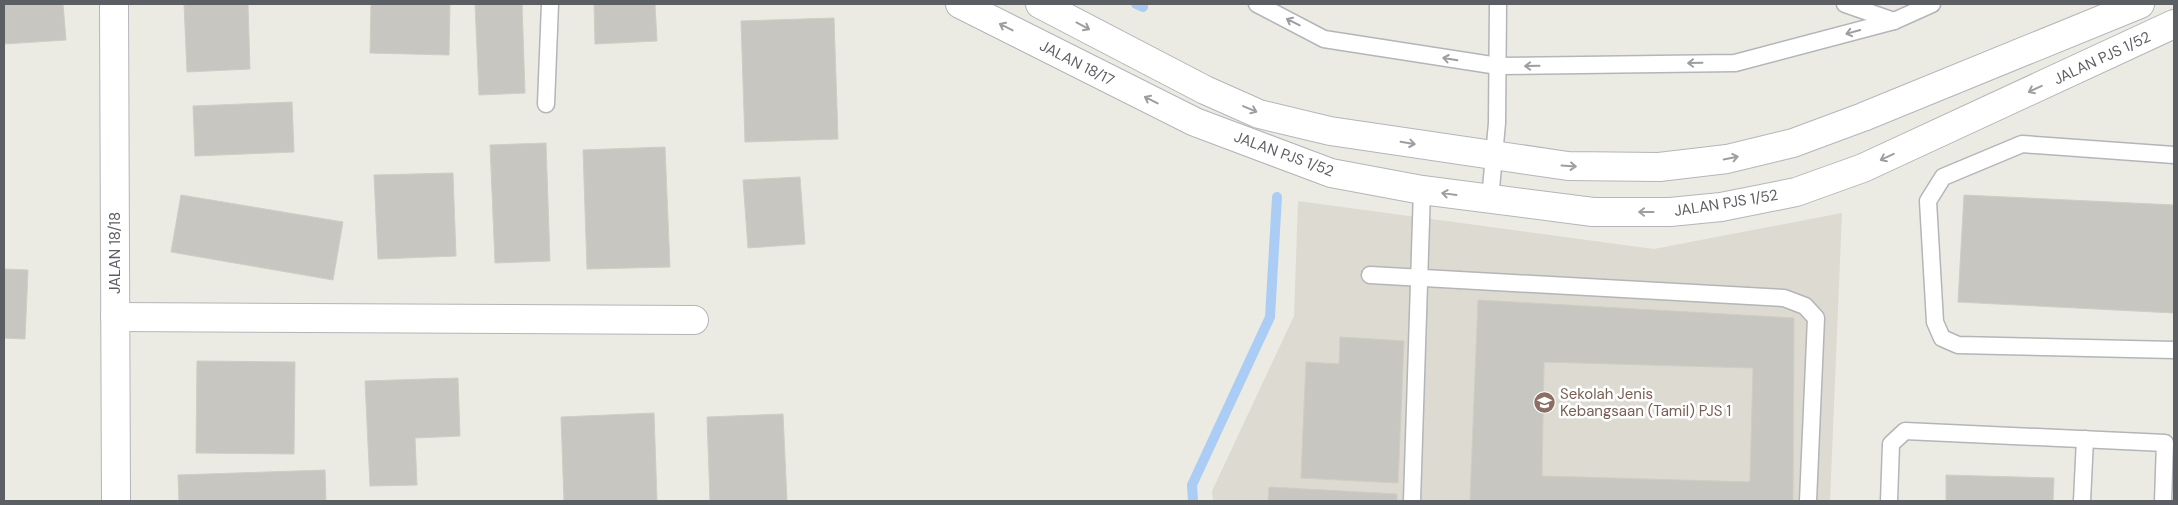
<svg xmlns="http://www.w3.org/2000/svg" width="2178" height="505" viewBox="0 0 2178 505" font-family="'DM Sans',sans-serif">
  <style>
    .education { fill: #dcdad1 }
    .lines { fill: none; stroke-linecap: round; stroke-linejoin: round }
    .stream { stroke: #abcdf5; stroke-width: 10 }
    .building { fill: #c8c6c0; stroke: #d0cdc2; fill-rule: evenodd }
    .service-casing { stroke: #b3b5b9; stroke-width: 19 }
    .minor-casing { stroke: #b3b5b9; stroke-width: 30 }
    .service { stroke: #fff; stroke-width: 16 }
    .minor { stroke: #fff; stroke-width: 28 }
    .oneway { stroke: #9d9ea1 }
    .labels { text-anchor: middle; stroke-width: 5; stroke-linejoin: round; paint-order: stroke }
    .street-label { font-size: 15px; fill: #5b5e62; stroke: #fff }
    .education-label { font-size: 15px; fill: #785e54; stroke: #fff; text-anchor: start }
  </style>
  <rect width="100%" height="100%" fill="#ecebe3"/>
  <path class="education" d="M 1298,201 L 1654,249 L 1842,213 L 1830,501 L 1213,501 L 1212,491 L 1294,316 Z"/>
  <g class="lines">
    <g class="stream">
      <path d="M 1136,4 L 1143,7"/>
      <path d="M 1193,501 L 1192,485 L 1270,317 L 1277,197"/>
    </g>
  </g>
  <g class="building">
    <path d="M 4,4 L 63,4 L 66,40 L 4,44 Z"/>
    <path d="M 184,4 L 248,4 L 250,69 L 187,72 Z"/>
    <path d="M 371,4 L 450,4 L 449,55 L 370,53 Z"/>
    <path d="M 475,4 L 522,4 L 525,93 L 479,95 Z"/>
    <path d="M 594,4 L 655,4 L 657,41 L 595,44 Z"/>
    <path d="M 834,18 L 838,139 L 745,142 L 741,21 Z"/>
    <path d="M 292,102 L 294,152 L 195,156 L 193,106 Z"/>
    <path d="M 546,143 L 550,261 L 495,263 L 490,145 Z"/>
    <path d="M 665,147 L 670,267 L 587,269 L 583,150 Z"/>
    <path d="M 453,173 L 456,256 L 378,259 L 374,175 Z"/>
    <path d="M 800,177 L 805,244 L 748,248 L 743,180 Z"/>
    <path d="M 181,195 L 343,222 L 333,280 L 171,252 Z"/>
    <path d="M 1964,195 L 2174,205 L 2174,313 L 1958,302 Z"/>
    <path d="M 4,269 L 28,270 L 25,339 L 4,338 Z"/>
    <path d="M 1478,300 L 1794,318 L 1793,501 L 1470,501 ZM 1544,362 L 1753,368 L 1750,482 L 1542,476 Z"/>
    <path d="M 1340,337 L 1404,341 L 1398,483 L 1301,478 L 1306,362 L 1339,364 Z"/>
    <path d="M 197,361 L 295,362 L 294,454 L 196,453 Z"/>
    <path d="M 458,378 L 460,436 L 415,438 L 417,485 L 370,486 L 365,381 Z"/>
    <path d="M 654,413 L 657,501 L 564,501 L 561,417 Z"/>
    <path d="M 783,414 L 787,501 L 710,501 L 707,417 Z"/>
    <path d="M 325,470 L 326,501 L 179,501 L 178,475 Z"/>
    <path d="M 1946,475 L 2054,478 L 2053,501 L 1946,501 Z"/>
    <path d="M 1269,487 L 1397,494 L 1397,501 L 1268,501 Z"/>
  </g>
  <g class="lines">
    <defs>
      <g id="service">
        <path d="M 1257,4 L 1324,39 L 1498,66 L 1735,63 L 1894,21 L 1932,4"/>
        <path d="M 1845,4 L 1894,21"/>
        <path d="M 546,104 L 550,4"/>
        <path d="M 2174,155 L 2022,144 L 1943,177 L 1928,201 L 1935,322 L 1942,338 L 1958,345 L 2174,350"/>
        <path d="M 1490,199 L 1497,123 L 1498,4"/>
        <path d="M 1370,275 L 1784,298 L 1805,306 L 1816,318 L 1808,501"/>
        <path d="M 1412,501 L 1422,190"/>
        <path d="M 1889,501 L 1891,444 L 1905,431 L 2165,443 L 2163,501"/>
        <path d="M 2082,501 L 2085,439"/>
      </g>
      <g id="minor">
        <path d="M 114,4 L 116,501"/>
        <path d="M 960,4 L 1195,122 L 1331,173 L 1422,190 L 1593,212 L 1670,212 L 1721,207 L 1796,192 L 1863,168 L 2174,24"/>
        <path d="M 1040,4 L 1205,90 L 1259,114 L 1330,131 L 1568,166 L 1659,167 L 1727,159 L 1793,143 L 1863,117 L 2140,4"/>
        <path d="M 115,317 L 694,320"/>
      </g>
    </defs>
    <use href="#service" class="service-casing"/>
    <use href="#minor" class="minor-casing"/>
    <use href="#service" class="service"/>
    <use href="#minor" class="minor"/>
  </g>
  <defs><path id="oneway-shaft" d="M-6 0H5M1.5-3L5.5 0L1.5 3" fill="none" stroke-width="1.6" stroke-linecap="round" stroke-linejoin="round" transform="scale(1.25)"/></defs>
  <g class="oneway">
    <use href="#oneway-shaft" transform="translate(1293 22) rotate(-153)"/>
    <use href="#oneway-shaft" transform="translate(1083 26) rotate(28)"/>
    <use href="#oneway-shaft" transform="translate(1006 27) rotate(-153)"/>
    <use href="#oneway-shaft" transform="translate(1853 32) rotate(165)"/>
    <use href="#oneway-shaft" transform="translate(1450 59) rotate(-171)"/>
    <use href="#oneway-shaft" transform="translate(1695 63) rotate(179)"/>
    <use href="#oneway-shaft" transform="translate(1532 66) rotate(179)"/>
    <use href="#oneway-shaft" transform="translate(2035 89) rotate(155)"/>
    <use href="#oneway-shaft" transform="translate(1151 100) rotate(-153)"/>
    <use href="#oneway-shaft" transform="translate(1250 109) rotate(23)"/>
    <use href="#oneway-shaft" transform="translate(1408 143) rotate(9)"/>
    <use href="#oneway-shaft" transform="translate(1887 157) rotate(155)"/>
    <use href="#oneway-shaft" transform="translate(1731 158) rotate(-11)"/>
    <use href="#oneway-shaft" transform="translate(1569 166) rotate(4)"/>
    <use href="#oneway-shaft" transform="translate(1449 194) rotate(-172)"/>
    <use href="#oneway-shaft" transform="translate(1646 212) rotate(-180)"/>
  </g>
  <defs>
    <symbol id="school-disc" viewBox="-11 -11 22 22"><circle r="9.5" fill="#8d6e63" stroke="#fff"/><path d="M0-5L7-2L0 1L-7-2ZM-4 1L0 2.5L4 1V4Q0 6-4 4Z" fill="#fff"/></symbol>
  </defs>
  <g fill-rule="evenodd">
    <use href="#school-disc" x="1532" y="390" width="25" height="25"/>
  </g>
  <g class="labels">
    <g class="street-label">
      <text transform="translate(2102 58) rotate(-25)" y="5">JALAN PJS 1/52</text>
      <text transform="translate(1077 63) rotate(27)" y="5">JALAN 18/17</text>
      <text transform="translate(1284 154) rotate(20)" y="5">JALAN PJS 1/52</text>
      <text transform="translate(1726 203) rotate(-9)" y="5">JALAN PJS 1/52</text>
      <text transform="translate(115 253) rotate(-90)" y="5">JALAN 18/18</text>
    </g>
    <g class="education-label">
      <text x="1560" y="399">Sekolah Jenis<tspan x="1560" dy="17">Kebangsaan (Tamil) PJS 1</tspan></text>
    </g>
  </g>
  <rect width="2178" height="505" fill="none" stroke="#5b5e62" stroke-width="10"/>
</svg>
